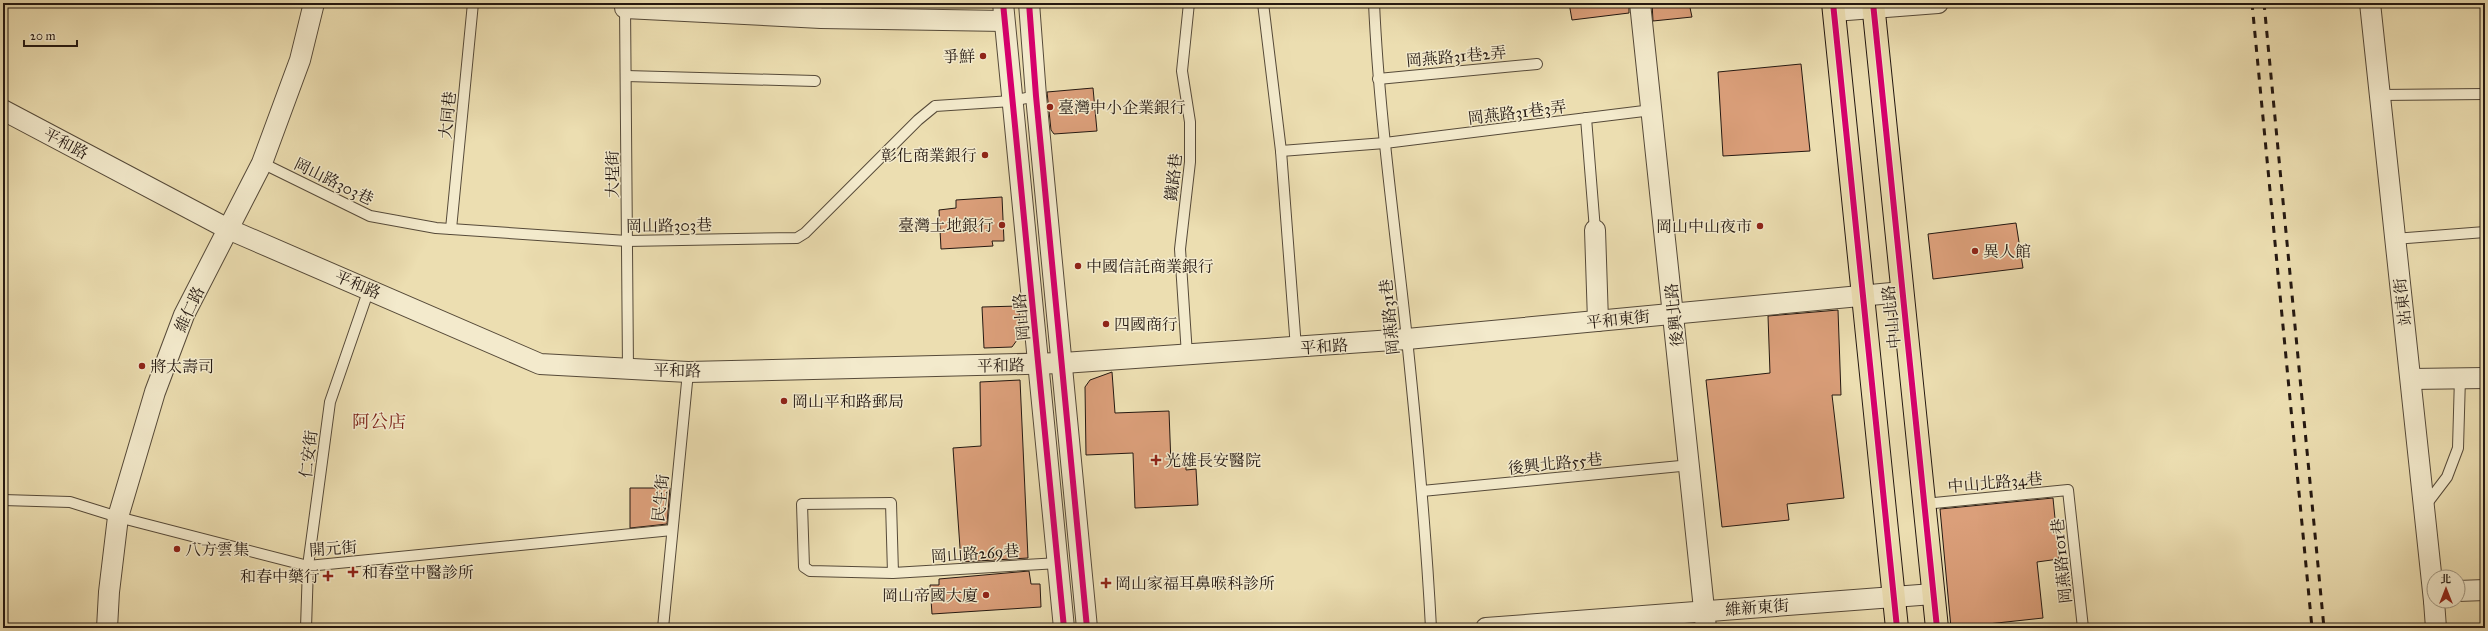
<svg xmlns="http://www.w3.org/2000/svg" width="2488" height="631" viewBox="0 0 2488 631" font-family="'IM FELL Great Primer','Noto Serif TC',serif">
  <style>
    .building { fill: #db9f7a; stroke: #241811 }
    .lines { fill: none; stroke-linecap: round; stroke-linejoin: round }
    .lane-casing { stroke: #564a39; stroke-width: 12 }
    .street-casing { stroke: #564a39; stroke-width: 22 }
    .primary-casing { stroke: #241811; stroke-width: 24 }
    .lane { stroke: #f3eacc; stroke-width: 10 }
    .street { stroke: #f3eacc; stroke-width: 20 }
    .primary { stroke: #ecdeb1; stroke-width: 22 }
    .rail { stroke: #241811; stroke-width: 3; stroke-dasharray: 7 7; stroke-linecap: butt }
    .cycleway-casing { stroke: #f3eacc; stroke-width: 8 }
    .cycleway { stroke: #d6006c; stroke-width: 6 }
    .poi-dot { fill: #8f2418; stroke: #f3eacc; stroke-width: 1.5 }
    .labels { text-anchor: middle; stroke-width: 3; stroke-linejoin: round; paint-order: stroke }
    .poi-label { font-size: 16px; fill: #241811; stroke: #f3eacc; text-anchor: start }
    .street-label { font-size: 16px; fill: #241811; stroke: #f3eacc }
    .quarter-label { font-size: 18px; fill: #7a1f14; stroke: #f3eacc }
  </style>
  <rect width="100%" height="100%" fill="#ecdeb1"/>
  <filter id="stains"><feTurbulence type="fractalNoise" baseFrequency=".005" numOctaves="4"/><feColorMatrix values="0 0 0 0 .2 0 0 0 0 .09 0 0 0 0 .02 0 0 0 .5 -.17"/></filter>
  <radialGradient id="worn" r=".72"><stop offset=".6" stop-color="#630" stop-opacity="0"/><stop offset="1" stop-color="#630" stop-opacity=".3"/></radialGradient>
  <g class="building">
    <path d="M 1569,3 L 1629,3 L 1629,13 L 1572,20 Z"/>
    <path d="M 1652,3 L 1689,3 L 1692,17 L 1653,21 Z"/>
    <path d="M 1801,64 L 1810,151 L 1723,156 L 1718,72 Z"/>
    <path d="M 1093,88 L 1097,131 L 1054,134 L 1051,130 L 1047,92 Z"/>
    <path d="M 1002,197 L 1004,241 L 992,241 L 993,246 L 941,249 L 939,210 L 956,208 L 956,200 Z"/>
    <path d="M 2016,223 L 2023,268 L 1933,279 L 1928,234 Z"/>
    <path d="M 1019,306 L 1020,336 L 1012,347 L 984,348 L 982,307 Z"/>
    <path d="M 1838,310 L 1841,395 L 1832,395 L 1844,498 L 1787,504 L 1789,520 L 1722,527 L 1706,380 L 1770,373 L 1768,316 Z"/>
    <path d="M 1112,372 L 1115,413 L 1169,411 L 1171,465 L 1186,464 L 1186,470 L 1196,469 L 1198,505 L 1135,508 L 1133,453 L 1086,455 L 1085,387 L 1090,380 Z"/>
    <path d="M 1020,380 L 1028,558 L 961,562 L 953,448 L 981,446 L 980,382 Z"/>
    <path d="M 630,488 L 670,488 L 667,524 L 630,528 Z"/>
    <path d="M 2053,498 L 2059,559 L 2037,562 L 2043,618 L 1951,628 L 1940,509 Z"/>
    <path d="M 1029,571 L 1031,584 L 1040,584 L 1041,607 L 932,614 L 930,585 L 939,585 L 939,579 Z"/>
  </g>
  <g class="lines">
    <defs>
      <g id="lane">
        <path d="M 1263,3 L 1281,151 L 1296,348"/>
        <path d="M 1374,3 C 1379,115 1395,227 1407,339 C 1417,435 1426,531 1431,628"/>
        <path d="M 625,5 L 628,369"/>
        <path d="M 626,76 L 815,81"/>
        <path d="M 1378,79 L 1537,64"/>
        <path d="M 2379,95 L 2485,94"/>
        <path d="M 1586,118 L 1595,230"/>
        <path d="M 1281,151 L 1385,143 L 1652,110"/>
        <path d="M 262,163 L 370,216 L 436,228 L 627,241 L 797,238 L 805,233 L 918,120 L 935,106 L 1012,101 L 1036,96"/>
        <path d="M 451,229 L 473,3"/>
        <path d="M 2394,239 L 2485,232"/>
        <path d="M 1187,355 L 1180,249 L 1190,162 L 1190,122 L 1182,71 L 1189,3"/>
        <path d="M 1422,491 L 1691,465"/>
        <path d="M 3,500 L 70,502 L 118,517 L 308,566 L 672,530"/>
        <path d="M 1924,504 L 2068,490 L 2083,628"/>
        <path d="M 2425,506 L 2447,477 L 2458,448 L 2460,377"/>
        <path d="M 893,573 L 891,503 L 802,504 L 804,567 L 810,571 L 893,573 L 1059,563"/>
        <path d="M 306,628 L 308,566 L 330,402 L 369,289"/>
        <path d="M 663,628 L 688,372"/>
      </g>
      <g id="street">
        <path d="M 1003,3 L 1064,628"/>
        <path d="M 1029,3 L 1036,96 L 1087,628"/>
        <path d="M 1640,3 L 1706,628"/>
        <path d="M 2370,3 L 2434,601"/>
        <path d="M 625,8 L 821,18 L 1004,21"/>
        <path d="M 1834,11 L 1938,3"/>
        <path d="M 3,110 L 228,229 L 540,364 L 688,372 L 1063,363 L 1407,339 L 1902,292"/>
        <path d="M 1595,230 L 1598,321"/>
        <path d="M 2411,379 L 2485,378"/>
        <path d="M 2458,591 L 2485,590"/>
        <path d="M 2434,601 L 2436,628"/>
        <path d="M 107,628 L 109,592 L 118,517 L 155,392 L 184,315 L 262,163 L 300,60 L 314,3"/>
        <path d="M 1486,628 L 1933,594"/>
      </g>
      <g id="primary">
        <path d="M 1833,3 L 1897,628"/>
        <path d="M 1873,3 L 1937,628"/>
      </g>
    </defs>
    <use href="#lane" class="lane-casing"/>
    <use href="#street" class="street-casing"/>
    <use href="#primary" class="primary-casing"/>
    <use href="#lane" class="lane"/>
    <use href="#street" class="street"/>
    <use href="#primary" class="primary"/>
    <g class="rail">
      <path d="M 2252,3 L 2312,628"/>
      <path d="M 2264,3 L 2324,628"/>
    </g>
    <defs>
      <g id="cycleway">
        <path d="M 1003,3 L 1064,628"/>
        <path d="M 1029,3 L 1036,96 L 1087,628"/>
        <path d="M 1833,3 L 1897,628"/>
        <path d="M 1873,3 L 1937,628"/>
      </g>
    </defs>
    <use href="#cycleway" class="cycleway-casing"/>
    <use href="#cycleway" class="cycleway"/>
  </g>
  <g class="poi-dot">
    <circle cx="983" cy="56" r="4"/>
    <circle cx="1050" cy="107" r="4"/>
    <circle cx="985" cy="155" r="4"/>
    <circle cx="1002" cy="225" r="4"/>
    <circle cx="1760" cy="226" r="4"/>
    <circle cx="1975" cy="251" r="4"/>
    <circle cx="1078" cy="266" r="4"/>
    <circle cx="1106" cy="324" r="4"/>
    <circle cx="142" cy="366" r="4"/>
    <circle cx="784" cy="401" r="4"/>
    <path d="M1154 454h4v4h4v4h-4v4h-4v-4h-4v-4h4z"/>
    <circle cx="177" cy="549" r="4"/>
    <path d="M351 566h4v4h4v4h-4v4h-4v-4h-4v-4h4z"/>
    <path d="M326 570h4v4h4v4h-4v4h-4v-4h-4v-4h4z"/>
    <path d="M1104 577h4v4h4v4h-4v4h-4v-4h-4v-4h4z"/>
    <circle cx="986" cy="595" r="4"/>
  </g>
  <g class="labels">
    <g class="poi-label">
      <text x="975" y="62" text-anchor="end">爭鮮</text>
      <text x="1058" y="113">臺灣中小企業銀行</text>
      <text x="977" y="161" text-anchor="end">彰化商業銀行</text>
      <text x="994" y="231" text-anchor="end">臺灣土地銀行</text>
      <text x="1752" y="232" text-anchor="end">岡山中山夜市</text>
      <text x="1983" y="257">異人館</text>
      <text x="1086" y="272">中國信託商業銀行</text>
      <text x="1114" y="330">四國商行</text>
      <text x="150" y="372">將太壽司</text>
      <text x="792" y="407">岡山平和路郵局</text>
      <text x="1165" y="466">光雄長安醫院</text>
      <text x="185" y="555">八方雲集</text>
      <text x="362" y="578">和春堂中醫診所</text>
      <text x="320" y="582" text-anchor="end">和春中藥行</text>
      <text x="1115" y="589">岡山家福耳鼻喉科診所</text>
      <text x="978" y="601" text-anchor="end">岡山帝國大廈</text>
    </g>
    <g class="street-label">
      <text transform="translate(1456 56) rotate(-5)" y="6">岡燕路31巷2弄</text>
      <text transform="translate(1517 112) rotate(-7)" y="6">岡燕路31巷3弄</text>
      <text transform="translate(447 115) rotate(-84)" y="6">大同巷</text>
      <text transform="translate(66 143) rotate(28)" y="6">平和路</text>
      <text transform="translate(612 174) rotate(-90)" y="6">大埕街</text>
      <text transform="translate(1173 177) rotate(-84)" y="6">鐵路巷</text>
      <text transform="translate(334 181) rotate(26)" y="6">岡山路303巷</text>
      <text transform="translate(669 225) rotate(-1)" y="6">岡山路303巷</text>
      <text transform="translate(358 284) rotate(23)" y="6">平和路</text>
      <text transform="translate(2402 302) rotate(-97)" y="6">站東街</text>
      <text transform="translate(189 309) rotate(-65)" y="6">維仁路</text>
      <text transform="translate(1674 315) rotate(-96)" y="6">後興北路</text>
      <text transform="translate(1021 317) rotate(-96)" y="6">岡山路</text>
      <text transform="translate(1389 317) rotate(-96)" y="6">岡燕路31巷</text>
      <text transform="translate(1891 317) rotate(-96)" y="6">中山北路</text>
      <text transform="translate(1618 319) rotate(-6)" y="6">平和東街</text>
      <text transform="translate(1324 346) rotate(-4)" y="6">平和路</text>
      <text transform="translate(1001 365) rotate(-1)" y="6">平和路</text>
      <text transform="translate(677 370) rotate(1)" y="6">平和路</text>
      <text transform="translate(308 454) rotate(-83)" y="6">仁安街</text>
      <text transform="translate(1555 463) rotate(-6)" y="6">後興北路55巷</text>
      <text transform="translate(1995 482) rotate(-5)" y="6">中山北路34巷</text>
      <text transform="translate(660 498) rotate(-84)" y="6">民生街</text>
      <text transform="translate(333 548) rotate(-4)" y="6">開元街</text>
      <text transform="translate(975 553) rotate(-4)" y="6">岡山路269巷</text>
      <text transform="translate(2061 561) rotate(-96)" y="6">岡燕路101巷</text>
      <text transform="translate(1757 607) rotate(-4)" y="6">維新東街</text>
    </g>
    <g class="quarter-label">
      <text x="379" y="428">阿公店</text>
    </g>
  </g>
  <rect width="2488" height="631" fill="none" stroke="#ecdeb1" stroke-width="16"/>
  <rect x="4" y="4" width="2480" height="623" fill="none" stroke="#241811" stroke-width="2"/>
  <rect x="8" y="8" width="2472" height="615" fill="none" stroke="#241811"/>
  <g transform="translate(2446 589)"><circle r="19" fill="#f3eacc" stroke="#a09681"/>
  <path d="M0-3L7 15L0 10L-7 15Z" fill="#8f2418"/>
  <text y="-6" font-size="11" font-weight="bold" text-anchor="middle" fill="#241811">北</text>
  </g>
  <path d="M24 40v6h53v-6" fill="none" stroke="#241811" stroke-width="2"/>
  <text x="30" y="40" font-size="12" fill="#241811" stroke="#f3eacc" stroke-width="3" paint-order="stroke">20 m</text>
  <rect width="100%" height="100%" filter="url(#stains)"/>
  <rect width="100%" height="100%" fill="url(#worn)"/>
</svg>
